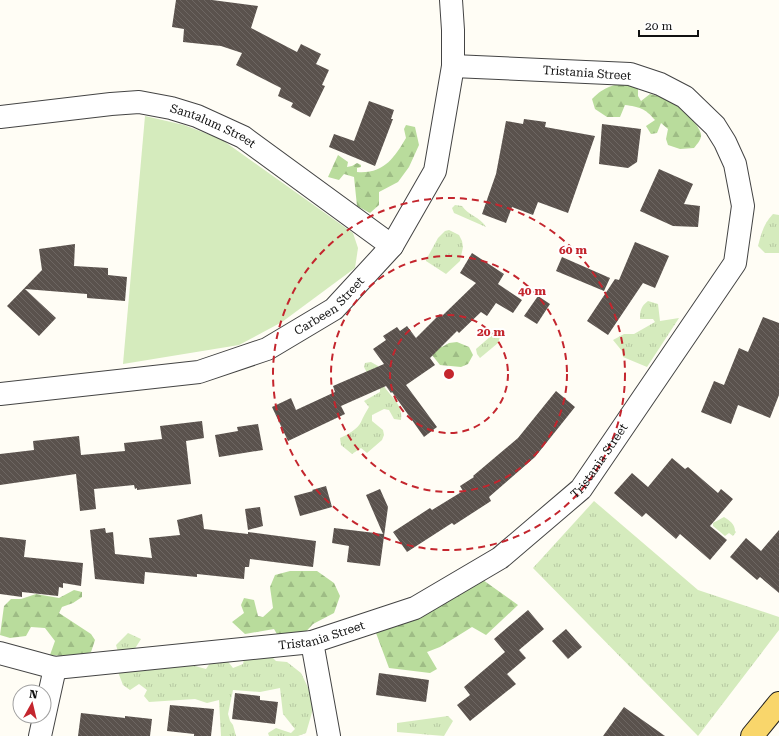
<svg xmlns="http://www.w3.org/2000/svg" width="779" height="736" viewBox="0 0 779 736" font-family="'Roboto Serif',serif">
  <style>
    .grass { fill: url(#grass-tufts) }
    .forest { fill: url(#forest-firs) }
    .park { fill: #d5ebbd }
    .building { fill: url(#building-back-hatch) }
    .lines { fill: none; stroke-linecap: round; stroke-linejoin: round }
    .minor-casing { stroke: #444; stroke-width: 24 }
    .major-casing { stroke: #222; stroke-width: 24 }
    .minor { stroke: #fff; stroke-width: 22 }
    .major { stroke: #f9d66b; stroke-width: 22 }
    .ring { fill: none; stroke: #c4262e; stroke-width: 2; stroke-dasharray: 7 5 }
    .labels { text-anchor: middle; stroke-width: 4; stroke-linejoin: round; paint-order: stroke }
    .street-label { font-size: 12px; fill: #111; stroke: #fff }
    .centre { fill: #c4262e; stroke: #fff; stroke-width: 2 }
    .ring-label { font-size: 12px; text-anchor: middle; font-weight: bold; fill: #c4262e; stroke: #fff; stroke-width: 4; stroke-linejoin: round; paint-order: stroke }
  </style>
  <defs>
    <pattern id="grass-tufts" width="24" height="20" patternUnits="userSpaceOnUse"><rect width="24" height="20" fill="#d5ebbd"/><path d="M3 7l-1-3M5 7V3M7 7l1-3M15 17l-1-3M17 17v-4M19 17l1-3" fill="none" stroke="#b6c8a1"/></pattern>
    <pattern id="forest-firs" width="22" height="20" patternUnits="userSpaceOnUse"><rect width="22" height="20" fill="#b9dc9c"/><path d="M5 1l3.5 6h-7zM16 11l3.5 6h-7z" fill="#9ebc85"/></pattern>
    <pattern id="building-back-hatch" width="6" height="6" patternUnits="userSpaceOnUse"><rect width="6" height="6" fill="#5a524d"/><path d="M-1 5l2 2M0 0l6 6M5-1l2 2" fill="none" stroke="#6d6662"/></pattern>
  </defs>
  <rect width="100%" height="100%" fill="#fffdf5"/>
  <g class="grass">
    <path d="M 455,205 L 462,206 C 468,215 480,217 486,227 L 454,213 L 452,208 Z"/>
    <path d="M 773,214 L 779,215 L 779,253 L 765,253 L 758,246 C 761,234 764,223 773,214 Z"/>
    <path d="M 449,230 L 459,235 L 462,241 L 463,247 L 460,261 L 446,274 L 426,261 L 426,260 L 438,238 L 445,231 Z"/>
    <path d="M 648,301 L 658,304 L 660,321 L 679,318 L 647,367 L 623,357 L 622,351 L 613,340 L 624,334 L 634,334 L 655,322 L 653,319 L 640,319 C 640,311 641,306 648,301 Z"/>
    <path d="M 491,336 L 498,336 L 500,337 L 498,343 L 480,358 L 477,354 L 476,349 Z"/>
    <path d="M 371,362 L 378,366 L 380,370 C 377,391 405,399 401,420 L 394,419 L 389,410 L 384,409 L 372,415 L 372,421 L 383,430 L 384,435 L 382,440 L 367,453 L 361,448 L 352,454 L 341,445 L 340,438 C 347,435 358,429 361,422 C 363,417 366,412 369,407 L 364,401 L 380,392 L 380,388 L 374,386 L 364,367 L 365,363 Z"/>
    <path d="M 594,501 L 698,590 L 779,617 L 779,630 L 698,736 L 533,568 Z"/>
    <path d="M 724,517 C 729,520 735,524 735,531 L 736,532 L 733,536 L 729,533 L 725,536 L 713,526 L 713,523 Z"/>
    <path d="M 128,633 L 141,639 L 129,658 L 146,665 L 146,671 L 169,661 L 191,659 L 195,666 L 206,669 L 212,660 L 226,659 L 233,668 L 243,664 L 244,659 L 267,652 L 276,661 L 287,662 L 301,673 L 315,702 L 306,733 L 298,736 L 269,736 L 268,733 L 276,728 L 291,733 L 295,729 L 283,714 L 280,688 L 260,692 L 233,690 L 228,714 L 230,721 L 233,725 L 236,736 L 221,736 L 219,700 L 207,703 L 195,699 L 149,702 L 144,696 L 147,690 L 139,684 L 130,690 L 123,685 L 118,672 L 123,669 L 116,645 Z"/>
    <path d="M 448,716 L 453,721 L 444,736 L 397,732 L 397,723 Z"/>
  </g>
  <g class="forest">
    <path d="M 630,82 L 638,84 L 638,96 L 641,101 L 650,94 C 659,96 669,99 677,104 C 684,110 699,125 701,134 C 702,139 697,144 694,148 L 680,149 L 668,145 L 666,139 L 668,129 L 661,123 L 657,133 L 651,134 L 646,126 L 655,120 C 645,108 639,107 625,105 L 620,117 L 607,117 L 595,109 L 592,99 C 605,86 613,85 630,82 Z"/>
    <path d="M 406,125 L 415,127 L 419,145 L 409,167 L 398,182 L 379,192 L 379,205 L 370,213 L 357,206 L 354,177 L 344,174 L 339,180 L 328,177 L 338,155 L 348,162 L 347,167 L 352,166 L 357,163 L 361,165 L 361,167 L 357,168 L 357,172 C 384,174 394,158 406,138 L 404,129 Z"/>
    <path d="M 457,342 L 469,347 L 473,355 L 468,364 L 461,367 L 440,365 L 428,350 L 436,346 L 442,347 L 449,343 Z"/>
    <path d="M 290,571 L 317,571 L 334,583 L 340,596 L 334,613 L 313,624 L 300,638 L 281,641 L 274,629 L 245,634 L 232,622 L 244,613 L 241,605 L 244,598 L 254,600 L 258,616 L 263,617 L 273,608 L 270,587 L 275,575 Z"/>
    <path d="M 483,580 L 518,605 L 486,635 L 472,627 L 440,647 L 427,652 L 437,669 L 430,673 L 389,668 L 376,633 L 388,623 Z"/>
    <path d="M 74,590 L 82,592 L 82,597 L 73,603 L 62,607 L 59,613 L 91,634 L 95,640 L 91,652 L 75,657 L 50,655 L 55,641 L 45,628 L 31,627 L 26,636 L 10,638 L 0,635 L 4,606 L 11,599 L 21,599 L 36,594 L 59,598 Z"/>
  </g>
  <path class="park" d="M 145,116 L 184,125 L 221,139 L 353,233 L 358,248 L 355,268 L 282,322 L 239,345 L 123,364 Z"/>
  <g class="building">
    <path d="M 176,0 L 212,0 L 258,6 L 251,28 L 297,52 L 301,44 L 321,54 L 316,64 L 329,70 L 322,85 L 325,86 L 310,117 L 291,107 L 293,103 L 278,96 L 281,88 L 236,65 L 242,53 L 221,46 L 183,42 L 184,29 L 172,27 Z"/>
    <path d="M 369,101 L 394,110 L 391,119 L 393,119 L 375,166 L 329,147 L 334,134 L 354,141 Z"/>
    <path d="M 524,119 L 546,122 L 545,127 L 595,136 L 568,213 L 538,202 L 533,215 L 512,207 L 506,223 L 482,214 L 496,174 L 506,121 L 523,124 Z"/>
    <path d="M 602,124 L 641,129 L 637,162 L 628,168 L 599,164 Z"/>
    <path d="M 659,169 L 693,184 L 684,204 L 700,206 L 698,227 L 673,226 L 640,211 Z"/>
    <path d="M 635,242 L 669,256 L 655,288 L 643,283 L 608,335 L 587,321 L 615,279 L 619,280 Z"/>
    <path d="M 75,244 L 74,266 L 108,268 L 108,275 L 127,277 L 125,301 L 87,298 L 87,294 L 25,289 L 56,318 L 39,336 L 7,306 L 42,270 L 39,249 Z"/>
    <path d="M 472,253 L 504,274 L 498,284 L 522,300 L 513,313 L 496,303 L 487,316 L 481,312 L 459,333 L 457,331 L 430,358 L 435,365 L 406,385 L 437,427 L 424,437 L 392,392 L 391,393 L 386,386 L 341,406 L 345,414 L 288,441 L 272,407 L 291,398 L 296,410 L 335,392 L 333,386 L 384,364 L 373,349 L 386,340 L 383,336 L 397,327 L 400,331 L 407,326 L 416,338 L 440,314 L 442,316 L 476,283 L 460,273 Z"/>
    <path d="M 562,257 L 610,278 L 604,291 L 556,271 Z"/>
    <path d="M 538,296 L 550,304 L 537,324 L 524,316 Z"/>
    <path d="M 763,317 L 779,323 L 779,395 L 770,418 L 738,405 L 731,424 L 701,412 L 714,381 L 724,385 L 739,348 L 748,352 Z"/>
    <path d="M 556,391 L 575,407 L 535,457 L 489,497 L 491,501 L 454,525 L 452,523 L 407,552 L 393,532 L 430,508 L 432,510 L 463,491 L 460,486 L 474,477 L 473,476 L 518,438 Z"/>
    <path d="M 202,421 L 204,438 L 186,441 L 191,484 L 137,490 L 137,488 L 135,489 L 134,485 L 94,489 L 96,509 L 80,511 L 76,474 L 0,485 L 0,454 L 34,450 L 33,441 L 79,436 L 81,455 L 125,451 L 124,443 L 162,439 L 160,426 Z"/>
    <path d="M 258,424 L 263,450 L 219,457 L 215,435 L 238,431 L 237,427 Z"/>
    <path d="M 672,458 L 685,469 L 688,467 L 718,493 L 721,489 L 733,499 L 710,526 L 727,540 L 710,560 L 680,534 L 676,539 L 646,513 L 642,517 L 614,493 L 632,473 L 648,487 Z"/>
    <path d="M 326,486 L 332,507 L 300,516 L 294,496 L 313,491 L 312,490 Z"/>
    <path d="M 380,489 L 388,507 L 380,566 L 347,562 L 349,546 L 332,543 L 334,528 L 383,534 L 366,495 Z"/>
    <path d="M 260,507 L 263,526 L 248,530 L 245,509 Z"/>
    <path d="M 202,514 L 204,529 L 248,534 L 248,532 L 316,541 L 313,567 L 250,559 L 249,567 L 245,567 L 244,579 L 197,574 L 197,577 L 145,572 L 144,584 L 95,579 L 90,530 L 105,528 L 106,533 L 113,532 L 115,554 L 152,558 L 149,538 L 180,535 L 177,520 Z"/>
    <path d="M 779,530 L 779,593 L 760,577 L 757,580 L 730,557 L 746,538 L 761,551 Z"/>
    <path d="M 0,537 L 26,540 L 24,557 L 83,563 L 81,586 L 63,583 L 63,588 L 59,587 L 58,596 L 22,592 L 22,597 L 0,594 Z"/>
    <path d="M 528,610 L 544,629 L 519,650 L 526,658 L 507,674 L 516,684 L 470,721 L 457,705 L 470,695 L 464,687 L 505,652 L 494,639 Z"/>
    <path d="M 566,629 L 582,647 L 568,659 L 552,641 Z"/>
    <path d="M 379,673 L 429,680 L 426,702 L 376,695 Z"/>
    <path d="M 235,693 L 260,696 L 260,700 L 278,702 L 275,724 L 232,719 Z"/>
    <path d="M 170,705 L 214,709 L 211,736 L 194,736 L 194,734 L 167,731 Z"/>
    <path d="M 624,707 L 665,736 L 603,736 Z"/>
    <path d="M 81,713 L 125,718 L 125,716 L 152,719 L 150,736 L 78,736 Z"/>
  </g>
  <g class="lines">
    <defs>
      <g id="minor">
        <path id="s1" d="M 0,117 L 111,104 L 139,102 L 171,108 L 197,116 L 243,137 L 392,246"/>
        <path id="s2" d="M 0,394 L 199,372 L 267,349 L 334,309 L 392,246 L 435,171 L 453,66 L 453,30 L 451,0"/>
        <path d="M 312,642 L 329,736"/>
        <path id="s3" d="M 0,653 L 55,668 L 312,642 L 415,608 L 500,558 L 581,489 L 735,263 L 743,206 L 735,164 L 725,142 L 715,126 L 685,97 L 660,84 L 630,74 L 453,66"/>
        <path d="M 40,736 L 55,668"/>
      </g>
      <path id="major" d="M 752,736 L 779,703"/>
    </defs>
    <use href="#minor" class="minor-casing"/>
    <use href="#major" class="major-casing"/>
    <use href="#minor" class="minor"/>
    <use href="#major" class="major"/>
  </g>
  <g class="ring">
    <circle cx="449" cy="374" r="59"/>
    <circle cx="449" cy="374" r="118"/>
    <circle cx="449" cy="374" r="176"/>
  </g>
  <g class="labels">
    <g class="street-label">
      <text transform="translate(587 73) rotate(4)" y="4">Tristania Street</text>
      <text dy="4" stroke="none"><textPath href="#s1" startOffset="218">Santalum Street</textPath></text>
      <text dy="4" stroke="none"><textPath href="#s2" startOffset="348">Carbeen Street</textPath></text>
      <text dy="4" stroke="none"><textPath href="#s3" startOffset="662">Tristania Street</textPath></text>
      <text dy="4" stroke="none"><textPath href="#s3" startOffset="326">Tristania Street</textPath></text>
    </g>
  </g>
  <circle cx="449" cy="374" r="6" class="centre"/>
  <g class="ring-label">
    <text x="573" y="254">60 m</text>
    <text x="532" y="295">40 m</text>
    <text x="491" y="336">20 m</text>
  </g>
  <g transform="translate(32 704) rotate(8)"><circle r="19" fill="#ffffff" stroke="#a0a0a0"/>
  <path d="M0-3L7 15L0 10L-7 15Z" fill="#c4262e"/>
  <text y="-6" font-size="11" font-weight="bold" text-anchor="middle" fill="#111111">N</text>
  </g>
  <path d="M639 30v6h59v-6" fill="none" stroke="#111111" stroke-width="2"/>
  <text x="645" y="30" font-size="12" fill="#111111" stroke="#ffffff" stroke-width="3" paint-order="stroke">20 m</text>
</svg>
